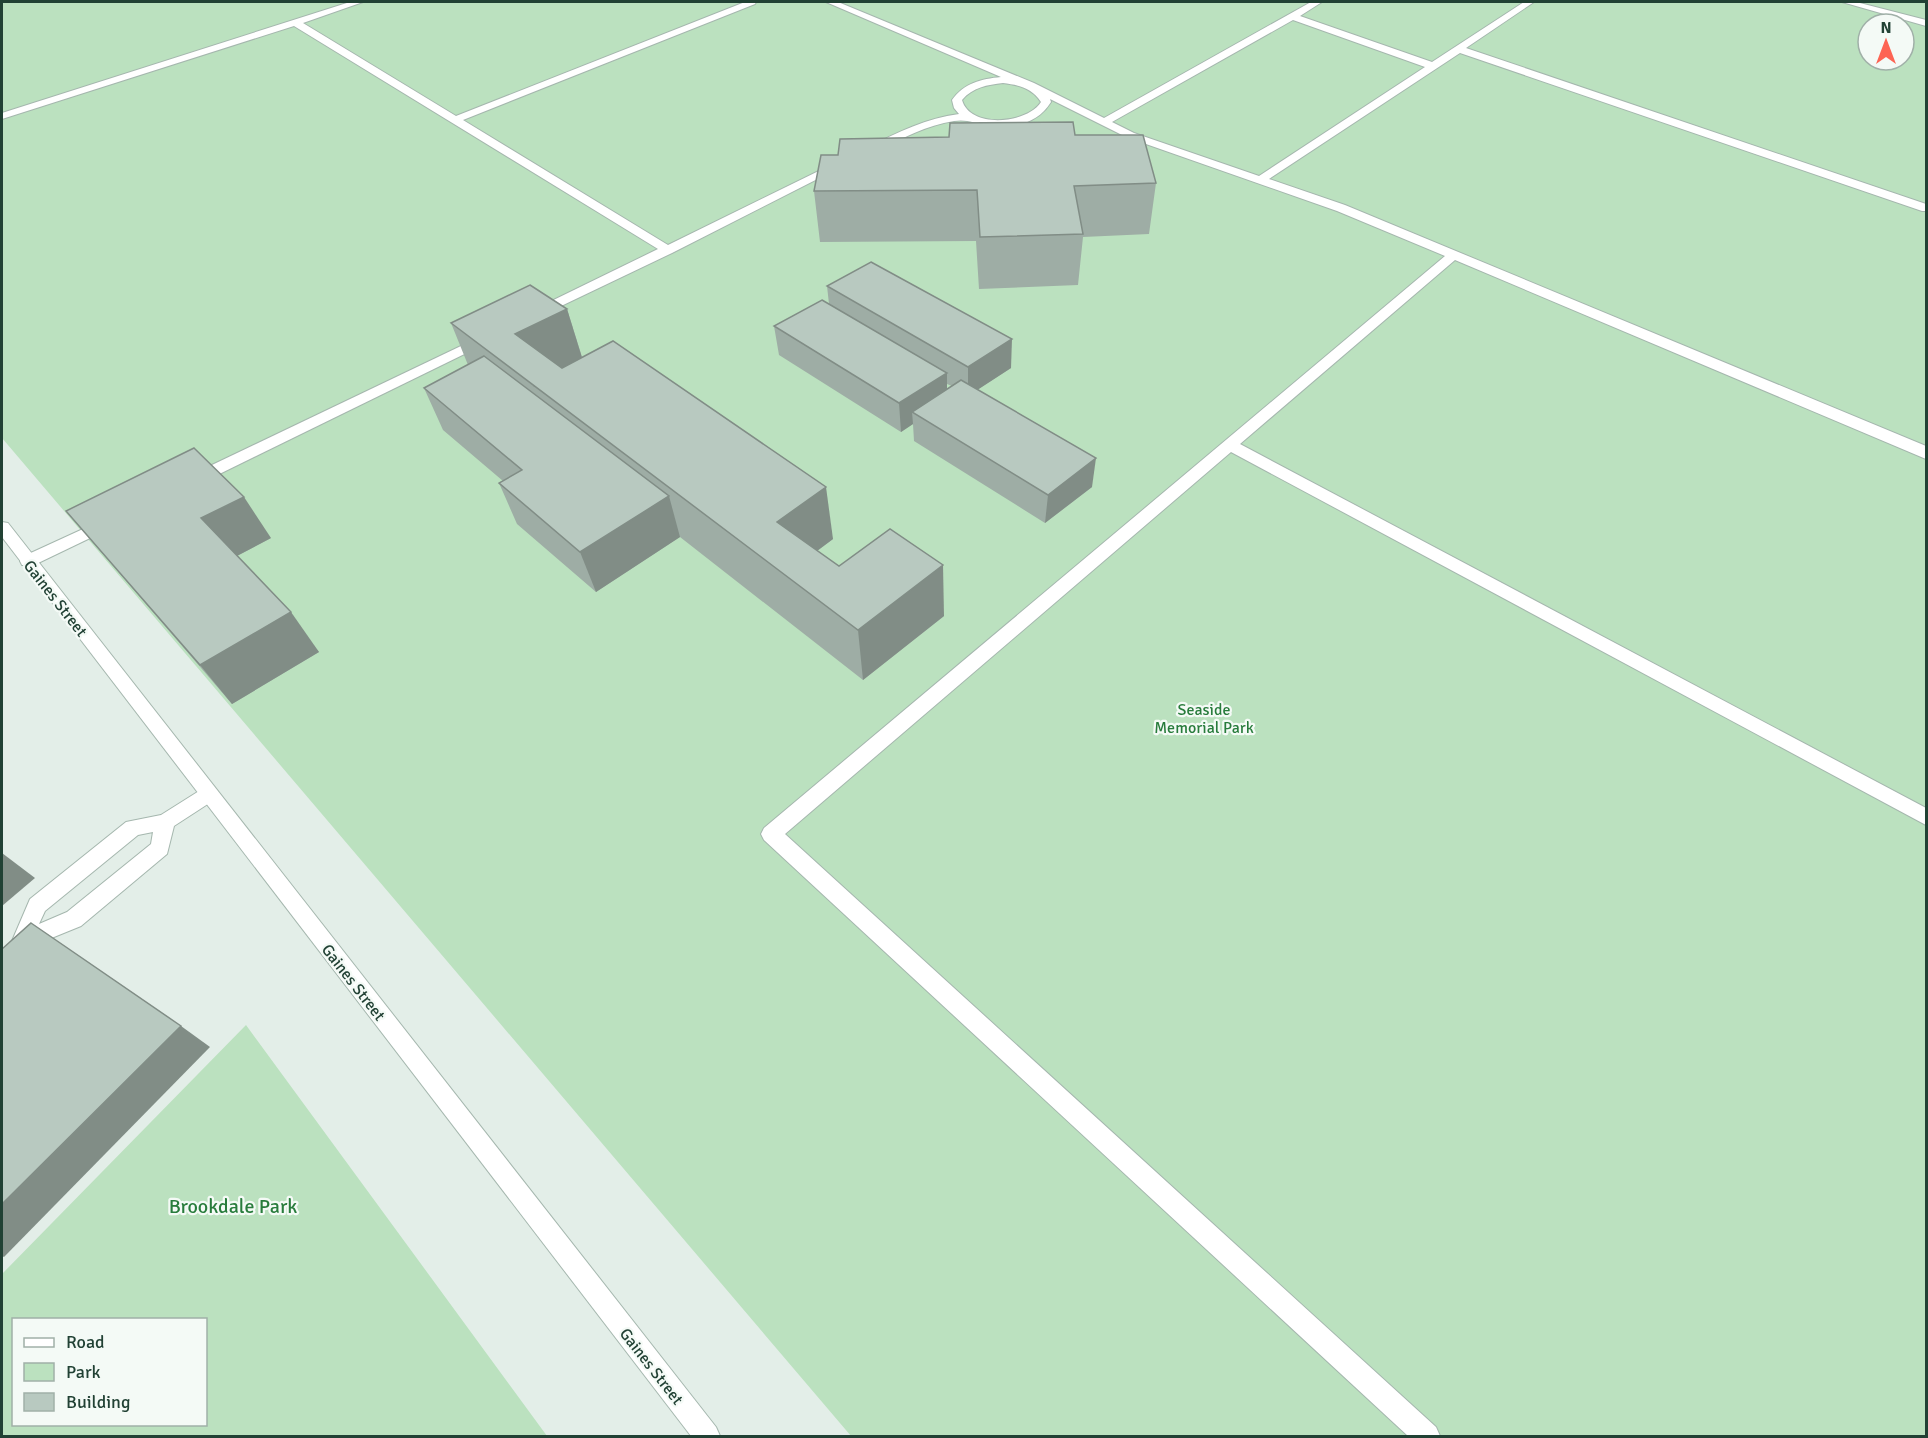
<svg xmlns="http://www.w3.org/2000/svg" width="1928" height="1438" viewBox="0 0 1928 1438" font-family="Signika,sans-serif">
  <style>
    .green { fill: #bbe1bf; fill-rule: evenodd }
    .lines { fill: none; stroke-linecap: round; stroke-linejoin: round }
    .lane-casing { stroke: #a5b7ae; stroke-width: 2 }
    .street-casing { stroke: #a5b7ae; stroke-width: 2 }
    .lane { fill: #fff; fill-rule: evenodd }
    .street { fill: #fff; fill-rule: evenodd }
    .wall { fill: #9eada5; fill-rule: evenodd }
    .shaded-wall { fill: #818d86 }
    .building { fill: #b8c9c0; stroke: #818d86; stroke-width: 1.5 }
    .labels { text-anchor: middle; stroke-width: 4.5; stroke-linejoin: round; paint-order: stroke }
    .street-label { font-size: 16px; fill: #214134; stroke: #f4faf6 }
    .park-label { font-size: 16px; fill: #287c3c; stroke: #f4faf6 }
    .near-park-label { font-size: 20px; fill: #287c3c; stroke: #f4faf6 }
  </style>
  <rect width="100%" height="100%" fill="#e3eee8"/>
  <g class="green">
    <path d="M 2,2 L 1926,2 L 1926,1436 L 851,1436 L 2,438 ZM 1868,24 L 1904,24 L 1904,60 L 1868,60 Z"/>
    <path d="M 246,1025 L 547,1436 L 2,1436 L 2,1274 ZM 14,1320 L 206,1320 L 206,1424 L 14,1424 Z"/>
  </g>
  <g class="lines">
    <defs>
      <g id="lane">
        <path d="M 350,2 L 363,2 L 303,23 L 456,116 L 745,2 L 756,2 L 755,4 L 463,120 L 668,245 L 833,164 L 837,163 L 843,166 L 672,253 L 536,318 L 529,314 L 531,311 L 658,249 L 294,26 L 2,119 L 2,113 Z"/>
        <path d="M 826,2 L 838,2 L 1034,83 L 1104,118 L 1311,2 L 1322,2 L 1300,16 L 1432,62 L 1524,2 L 1534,2 L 1466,48 L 1926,204 L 1926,211 L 1922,211 L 1460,53 L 1269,179 L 1345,205 L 1926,446 L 1926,459 L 1455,260 L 1240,444 L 1926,808 L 1926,825 L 1231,452 L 785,834 L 1436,1427 L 1440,1436 L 1408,1436 L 764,840 L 761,834 L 764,828 L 1445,256 L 1337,211 L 1126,137 L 1050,99 L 1051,102 C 1037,125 1011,129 986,125 C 974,123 967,119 954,121 C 927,125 901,139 877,151 L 869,151 L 869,147 C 898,132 927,118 959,114 L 954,108 L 952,100 C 964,83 981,79 1001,77 ZM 1293,20 L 1425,67 L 1259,176 L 1134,133 L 1112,122 ZM 1003,83 C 1019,85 1032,88 1041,102 C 1027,124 970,129 962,100 C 973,87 987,85 1003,83 Z"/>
        <path d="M 1842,2 L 1856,2 L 1926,20 L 1926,26 Z"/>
        <path d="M 484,335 L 491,339 L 489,342 L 201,483 L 191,483 L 188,479 L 191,475 Z"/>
        <path d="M 107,518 L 113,519 L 115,523 L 113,527 L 34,565 L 22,565 L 20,561 L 22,557 Z"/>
        <path d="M 207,786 L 214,788 L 216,794 L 214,800 L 174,826 L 167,854 L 81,926 L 22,950 L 15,948 L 12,941 L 30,899 L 126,822 L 161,815 ZM 153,832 L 151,844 L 67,912 L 39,924 L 45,911 L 138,835 Z"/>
      </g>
      <path id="street" d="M 2,522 L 8,523 L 716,1427 L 720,1436 L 691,1436 L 2,537 Z"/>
    </defs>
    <use href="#lane" class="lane-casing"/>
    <use href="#street" class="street-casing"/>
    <use href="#lane" class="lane"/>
    <use href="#street" class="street"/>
  </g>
  <g class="wall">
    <path d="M 1075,135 L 1156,183 L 1149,234 L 1083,237 L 1078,285 L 979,289 L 976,241 L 820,242 L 814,191 L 838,155 Z"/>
    <path d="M 827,286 L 1011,368 L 977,390 L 1092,487 L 1045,523 L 914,441 L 913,424 L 901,432 L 779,355 L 774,326 L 829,304 ZM 947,384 L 952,386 L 947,389 Z"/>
    <path d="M 567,309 L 582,357 L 833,539 L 817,551 L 839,566 L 944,616 L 863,680 L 680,537 L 596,592 L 517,524 L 499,483 L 503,481 L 443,430 L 424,388 L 468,365 L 451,323 Z"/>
    <path d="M 66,511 L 271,538 L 237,556 L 319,652 L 232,704 Z"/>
  </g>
  <g class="shaded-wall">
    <path d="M 567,309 L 583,361 L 534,387 L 515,334 Z"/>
    <path d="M 1012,339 L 1011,368 L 968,396 L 968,367 Z"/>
    <path d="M 947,373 L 947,402 L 912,412 L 913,424 L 901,432 L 899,403 Z"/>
    <path d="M 1096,458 L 1092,487 L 1045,523 L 1048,495 Z"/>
    <path d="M 826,487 L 833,539 L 786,574 L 777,522 Z"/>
    <path d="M 669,496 L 680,537 L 596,592 L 580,552 Z"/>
    <path d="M 244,497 L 271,538 L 231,559 L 201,518 Z"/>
    <path d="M 943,565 L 944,616 L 863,680 L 858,630 Z"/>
    <path d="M 291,612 L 319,652 L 232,704 L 200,665 Z"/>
    <path d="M 2,853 L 35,878 L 2,906 Z"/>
    <path d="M 181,1026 L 210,1047 L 4,1257 L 2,1256 L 2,1204 Z"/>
  </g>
  <g class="building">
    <path d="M 1073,122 L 1075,135 L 1143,135 L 1156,183 L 1074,186 L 1083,234 L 980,237 L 977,190 L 814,191 L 821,155 L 838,155 L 840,139 L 949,137 L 950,123 Z"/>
    <path d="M 871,262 L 1012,339 L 968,367 L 827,286 Z"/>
    <path d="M 530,285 L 567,309 L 515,334 L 562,368 L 613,341 L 826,487 L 777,522 L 839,566 L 890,529 L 943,565 L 858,630 L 451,323 Z"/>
    <path d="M 822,300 L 947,373 L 899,403 L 774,326 Z"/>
    <path d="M 484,356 L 669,496 L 580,552 L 499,483 L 522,470 L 424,388 Z"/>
    <path d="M 961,380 L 1096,458 L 1048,495 L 912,412 Z"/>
    <path d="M 194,448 L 244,497 L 201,518 L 291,612 L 200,665 L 66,511 Z"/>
    <path d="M 31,923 L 181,1026 L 2,1204 L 2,949 Z"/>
  </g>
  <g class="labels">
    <g class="street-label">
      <text transform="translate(56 598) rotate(52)" y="6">Gaines Street</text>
      <text transform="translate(354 982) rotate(52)" y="6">Gaines Street</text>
      <text transform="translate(652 1366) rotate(52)" y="6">Gaines Street</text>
    </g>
    <g class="park-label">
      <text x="1204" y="715">Seaside<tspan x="1204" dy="18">Memorial Park</tspan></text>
    </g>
    <g class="near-park-label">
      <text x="233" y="1213">Brookdale Park</text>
    </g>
  </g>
  <rect width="1928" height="1438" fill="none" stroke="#214134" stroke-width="6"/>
  <rect x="12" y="1318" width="195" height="108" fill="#f4faf6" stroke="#a0b0a8" stroke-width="1.5"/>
  <rect x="24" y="1338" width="30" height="9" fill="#ffffff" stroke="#a0b0a8" stroke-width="1.5"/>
  <text x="66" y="1348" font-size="18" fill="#214134">Road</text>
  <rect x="24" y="1363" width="30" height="18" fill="#bbe1bf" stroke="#a0b0a8" stroke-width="1.5"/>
  <text x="66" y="1378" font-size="18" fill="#214134">Park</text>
  <rect x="24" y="1393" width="30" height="18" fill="#b8c9c0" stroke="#a0b0a8" stroke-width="1.5"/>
  <text x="66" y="1408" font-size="18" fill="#214134">Building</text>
  <g transform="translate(1886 42)"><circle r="28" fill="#f4faf6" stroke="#a0b0a8" stroke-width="1.5"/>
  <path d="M0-4.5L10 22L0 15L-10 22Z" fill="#fd6453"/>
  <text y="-9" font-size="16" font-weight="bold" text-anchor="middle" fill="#214134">N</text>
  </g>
</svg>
